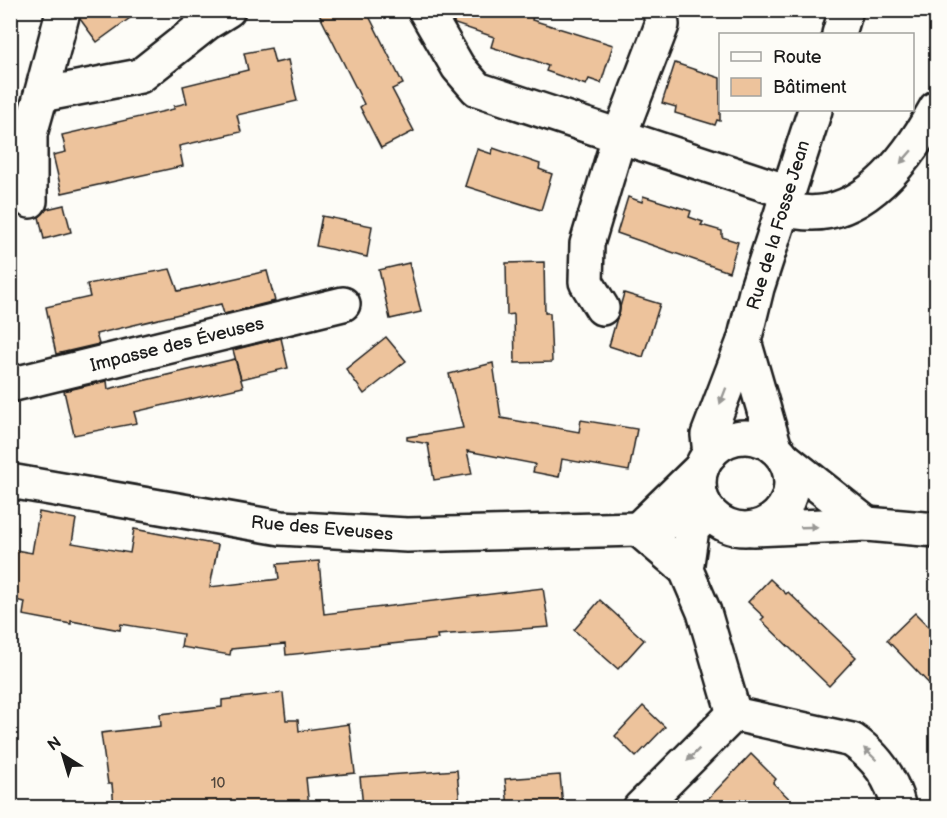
<svg xmlns="http://www.w3.org/2000/svg" width="947" height="818" viewBox="0 0 947 818" font-family="'Balsamiq Sans',sans-serif">
  <style>
    .building { fill: #edc39c; stroke: #1c1c1c; stroke-width: 1.5 }
    .lines { fill: none; stroke-linecap: round; stroke-linejoin: round }
    .minor-casing { stroke: #1c1c1c; stroke-width: 38 }
    .major-casing { stroke: #1c1c1c; stroke-width: 38 }
    .minor { stroke: #fdfcf7; stroke-width: 33 }
    .major { stroke: #fdfcf7; stroke-width: 33 }
    .oneway { fill: #989794 }
    .labels { text-anchor: middle; stroke-width: 4.5; stroke-linejoin: round; paint-order: stroke }
    .number-label { font-size: 15px; fill: #50463c }
    .street-label { font-size: 18px; fill: #1c1c1c; stroke: #fdfcf7 }
  </style>
  <rect width="100%" height="100%" fill="#fdfcf7"/>
  <filter id="ink" filterUnits="userSpaceOnUse"><feTurbulence type="fractalNoise" baseFrequency=".0167" numOctaves="2"/><feDisplacementMap in="SourceGraphic" scale="12" xChannelSelector="R" yChannelSelector="G"/><feConvolveMatrix kernelMatrix="1 2 1 2 8 2 1 2 1" color-interpolation-filters="sRGB"/></filter>
  <g filter="url(#ink)">
    <g class="building">
      <path d="M 81,10 L 141,10 L 97,42 L 80,19 Z"/>
      <path d="M 317,10 L 366,10 L 403,84 L 392,89 L 414,131 L 381,148 L 360,107 L 364,104 Z"/>
      <path d="M 447,10 L 520,10 L 533,15 L 532,20 L 613,45 L 601,83 L 589,79 L 586,85 L 546,71 L 548,66 L 536,61 L 491,47 L 494,37 L 455,24 Z"/>
      <path d="M 271,48 L 275,63 L 288,60 L 297,101 L 237,115 L 241,132 L 179,146 L 183,166 L 62,193 L 53,155 L 66,152 L 62,135 L 174,109 L 174,106 L 187,103 L 183,86 L 248,70 L 244,53 Z"/>
      <path d="M 675,63 L 720,78 L 720,121 L 717,120 L 715,125 L 675,113 L 676,107 L 662,103 Z"/>
      <path d="M 493,148 L 540,164 L 539,169 L 552,174 L 541,210 L 465,186 L 477,149 L 492,154 Z"/>
      <path d="M 643,196 L 691,211 L 689,217 L 703,222 L 701,225 L 722,231 L 722,237 L 738,242 L 729,272 L 617,233 L 628,197 L 642,202 Z"/>
      <path d="M 64,205 L 71,232 L 44,239 L 39,217 L 47,209 Z"/>
      <path d="M 322,216 L 372,226 L 367,257 L 316,246 Z"/>
      <path d="M 544,262 L 545,313 L 550,313 L 552,362 L 515,363 L 514,314 L 507,315 L 506,263 Z"/>
      <path d="M 409,263 L 421,312 L 390,319 L 379,270 Z"/>
      <path d="M 170,269 L 178,291 L 267,271 L 275,301 L 224,314 L 221,304 L 96,334 L 99,344 L 56,354 L 46,307 L 90,297 L 87,284 Z"/>
      <path d="M 624,293 L 660,304 L 643,357 L 609,346 Z"/>
      <path d="M 386,337 L 406,361 L 364,394 L 346,369 Z"/>
      <path d="M 281,338 L 288,368 L 241,379 L 233,350 Z"/>
      <path d="M 235,359 L 243,387 L 134,412 L 137,423 L 74,435 L 64,391 L 107,381 L 108,389 Z"/>
      <path d="M 493,363 L 501,418 L 579,432 L 581,420 L 637,429 L 629,471 L 562,459 L 559,477 L 533,472 L 535,464 L 467,451 L 472,474 L 434,480 L 428,444 L 407,440 L 407,437 L 463,428 L 449,374 Z"/>
      <path d="M 39,512 L 76,519 L 72,543 L 130,553 L 134,529 L 218,545 L 210,587 L 279,579 L 277,564 L 319,561 L 324,614 L 543,588 L 549,627 L 437,635 L 438,639 L 286,655 L 285,644 L 231,649 L 230,655 L 181,647 L 183,634 L 121,624 L 120,630 L 71,621 L 71,624 L 23,615 L 25,602 L 10,599 L 10,549 L 32,553 Z"/>
      <path d="M 770,579 L 786,594 L 788,592 L 856,657 L 829,686 L 761,620 L 764,617 L 748,602 Z"/>
      <path d="M 600,600 L 644,640 L 618,669 L 574,630 Z"/>
      <path d="M 915,613 L 936,634 L 936,691 L 887,640 Z"/>
      <path d="M 283,693 L 286,720 L 298,720 L 299,731 L 349,724 L 355,773 L 306,778 L 309,807 L 114,807 L 112,784 L 108,784 L 101,733 L 161,726 L 160,714 L 222,707 L 222,700 Z"/>
      <path d="M 643,706 L 665,727 L 636,757 L 615,736 Z"/>
      <path d="M 751,754 L 776,779 L 773,783 L 798,807 L 700,807 Z"/>
      <path d="M 457,770 L 460,807 L 363,807 L 360,777 Z"/>
      <path d="M 560,775 L 563,807 L 508,807 L 505,779 Z"/>
    </g>
    <g class="lines">
      <defs>
        <g id="minor">
          <path d="M 425,10 L 458,67 L 477,89 L 788,192"/>
          <path d="M 63,12 L 41,95 L 140,76 L 207,23 L 228,10"/>
          <path d="M 839,34 L 846,10"/>
          <path d="M 30,201 L 30,134 L 41,95"/>
          <path d="M 602,308 L 586,282 L 587,244 L 619,137 L 662,25 L 660,10"/>
          <path d="M 744,341 L 775,448"/>
          <path d="M 10,385 L 343,304"/>
          <circle cx="745" cy="483" r="46"/>
          <path d="M 710,454 L 708,435 L 744,341 L 757,288 L 815,110"/>
          <path d="M 785,459 L 867,524"/>
          <path d="M 10,481 L 281,528 L 407,535 L 638,529 L 683,518 L 704,504"/>
          <path d="M 709,512 L 692,529 L 686,570 L 704,612 L 734,714"/>
          <path d="M 639,528 L 702,467"/>
          <path d="M 638,529 L 686,570"/>
          <path d="M 753,529 L 867,524 L 936,530"/>
          <path d="M 734,714 L 852,740 C 877,757 892,778 899,808"/>
          <path d="M 640,808 L 734,714"/>
        </g>
        <path id="major" d="M 783,208 C 855,232 906,162 936,108"/>
      </defs>
      <use href="#minor" class="minor-casing"/>
      <use href="#major" class="major-casing"/>
      <use href="#minor" class="minor"/>
      <use href="#major" class="major"/>
    </g>
    <defs><path id="oneway-solid" d="M-6-.8H1V-3.2L6.5 0L1 3.2V.8H-6Z" transform="scale(1.5)"/></defs>
    <g class="oneway">
      <use href="#oneway-solid" transform="translate(906 157) rotate(131)"/>
      <use href="#oneway-solid" transform="translate(723 396) rotate(111)"/>
      <use href="#oneway-solid" transform="translate(809 527) rotate(-2)"/>
      <use href="#oneway-solid" transform="translate(870 754) rotate(-136)"/>
      <use href="#oneway-solid" transform="translate(693 755) rotate(135)"/>
    </g>
  </g>
  <g class="labels">
    <g class="number-label">
      <text x="218" y="788">10</text>
    </g>
    <g class="street-label">
      <text transform="translate(778 225) rotate(-73)" y="6">Rue de la Fosse Jean</text>
      <text transform="translate(177 344) rotate(-14)" y="6">Impasse des Éveuses</text>
      <text transform="translate(322 528) rotate(5)" y="6">Rue des Eveuses</text>
    </g>
  </g>
  <rect width="947" height="818" fill="none" stroke="#fdfcf7" stroke-width="36"/>
  <rect x="18" y="18" width="911" height="782" fill="none" stroke="#1c1c1c" stroke-width="2" filter="url(#ink)"/>
  <rect x="719" y="33" width="195" height="78" fill="#fdfcf7" stroke="#a3a29f" stroke-width="1.5"/>
  <rect x="731" y="52" width="30" height="9" fill="#fdfcf7" stroke="#a3a29f" stroke-width="1.5"/>
  <text x="773" y="63" font-size="18" fill="#1c1c1c">Route</text>
  <rect x="731" y="78" width="30" height="18" fill="#edc39c" stroke="#a3a29f" stroke-width="1.5"/>
  <text x="773" y="93" font-size="18" fill="#1c1c1c">Bâtiment</text>
  <g transform="translate(63 755) rotate(323)" stroke="#fdfcf7" stroke-width="4.5" paint-order="stroke">
  <path d="M0-4.5L10 22L0 15L-10 22Z" fill="#1c1c1c"/>
  <text y="-9" font-size="16" font-weight="bold" text-anchor="middle" fill="#1c1c1c">N</text>
  </g>
</svg>
